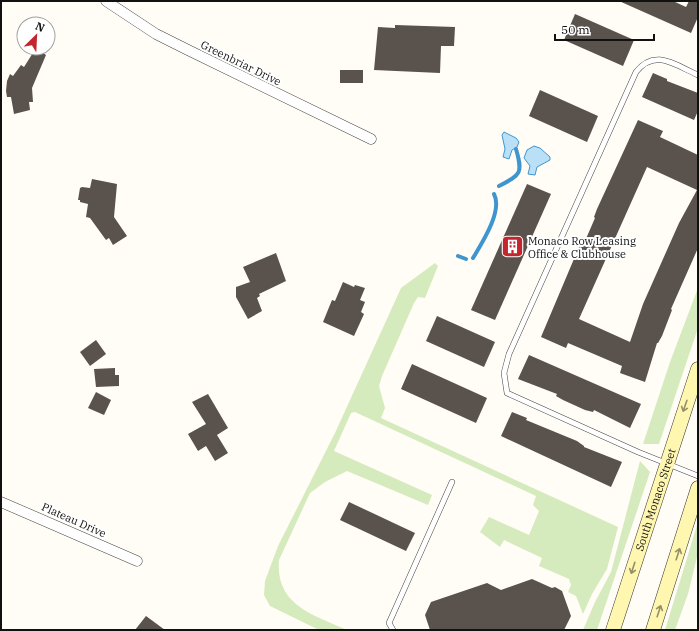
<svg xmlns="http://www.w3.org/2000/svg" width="699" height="631" viewBox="0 0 699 631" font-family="'IBM Plex Serif',serif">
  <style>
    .green { fill: #d5ebbd }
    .water { fill: #b9e0f7; stroke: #3f96cf }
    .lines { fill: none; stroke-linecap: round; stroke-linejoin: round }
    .stream { stroke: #3f96cf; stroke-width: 4 }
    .building { fill: #5a524d; fill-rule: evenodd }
    .service-casing { stroke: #444; stroke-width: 6 }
    .minor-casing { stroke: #444; stroke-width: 11 }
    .secondary-casing { stroke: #333; stroke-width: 15 }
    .service { stroke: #fff; stroke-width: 5 }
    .minor { stroke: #fff; stroke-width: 10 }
    .secondary { stroke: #fff6b0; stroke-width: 14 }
    .oneway { stroke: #948f68 }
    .labels { text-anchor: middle; stroke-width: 4; stroke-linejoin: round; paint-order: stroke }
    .street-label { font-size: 11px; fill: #111; stroke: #fff }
    .poi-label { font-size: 11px; fill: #111; stroke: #fff; text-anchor: start }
  </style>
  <rect width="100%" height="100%" fill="#fffdf5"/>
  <g class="green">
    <path d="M 435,263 L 438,266 L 425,298 L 418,297 L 414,303 L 382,376 L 379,386 L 385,408 L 381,418 L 618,527 L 607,569 L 592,594 L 583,614 L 576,596 L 568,592 L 571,585 L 569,579 L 539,566 L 542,558 L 504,540 L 500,547 L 480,532 L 489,517 L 529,535 L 539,511 L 533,505 L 536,496 L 355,412 L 351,413 L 334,451 L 432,495 L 428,505 L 347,471 L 325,482 L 310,493 L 279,560 C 275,605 313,615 347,630 L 319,630 L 270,606 L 264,595 L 265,581 L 278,546 L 335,433 L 401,288 Z"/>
    <path d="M 698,288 L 698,328 L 659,444 L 643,444 L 670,362 Z"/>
    <path d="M 640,461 L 650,472 L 597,630 L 583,630 L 595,602 L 611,572 Z"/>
    <path d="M 698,522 L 698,553 L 688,594 L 675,630 L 665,630 Z"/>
  </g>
  <g class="water">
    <path d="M 504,132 L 516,138 L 519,142 L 517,147 L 512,150 L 509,159 L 503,157 L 505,149 L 502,135 Z"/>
    <path d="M 534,146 L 540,148 L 550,157 L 550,160 L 537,167 L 535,175 L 528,174 L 530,166 L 524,158 L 527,150 Z"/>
  </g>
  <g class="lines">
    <g class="stream">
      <path d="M 499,186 C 521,175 523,173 516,149"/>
      <path d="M 458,256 L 466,259"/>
      <path d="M 473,258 C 482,243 503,211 494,194"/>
    </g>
  </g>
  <g class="building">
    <path d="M 619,1 L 673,1 L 686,7 L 689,1 L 698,1 L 698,17 L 691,33 Z"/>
    <path d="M 575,14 L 634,40 L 623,66 L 564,40 Z"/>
    <path d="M 395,25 L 455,27 L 454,46 L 441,46 L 440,73 L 374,70 L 378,27 L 395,28 Z"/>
    <path d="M 36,48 L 46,55 L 32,88 L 33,102 L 29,102 L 30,110 L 14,114 L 11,97 L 7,97 L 6,91 L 7,81 L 10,74 L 13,76 L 21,65 L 24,67 Z"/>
    <rect x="340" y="70" width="23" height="13"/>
    <path d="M 653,73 L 667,79 L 667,81 L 698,93 L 698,111 L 694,120 L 642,97 Z"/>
    <path d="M 540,90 L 598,116 L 587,142 L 529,116 Z"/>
    <path d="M 638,120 L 663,131 L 660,137 L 698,155 L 698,248 L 671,309 L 672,310 L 662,336 L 658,343 L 657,343 L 645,382 L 620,373 L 622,366 L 568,343 L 566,348 L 541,337 L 579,247 L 584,240 L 585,241 L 595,218 L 594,217 L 597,209 ZM 647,167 L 697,190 L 679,223 L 643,304 L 630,342 L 579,319 Z"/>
    <path d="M 92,179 L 117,184 L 114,217 L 127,236 L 113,245 L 109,238 L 106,240 L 90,218 L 86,217 L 88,204 L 80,202 L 80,200 L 78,200 L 80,188 L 82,187 L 90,188 Z"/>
    <path d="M 527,184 L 551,194 L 495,320 L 471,310 Z"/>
    <path d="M 276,253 L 286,281 L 259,294 L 260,296 L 257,298 L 262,311 L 248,319 L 236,297 L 236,287 L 250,282 L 243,267 Z"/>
    <path d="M 343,282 L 354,287 L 355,285 L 365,288 L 360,300 L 365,302 L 361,312 L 364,314 L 354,336 L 323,322 L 332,300 L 335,301 Z"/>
    <path d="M 437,316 L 495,342 L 484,367 L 426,341 Z"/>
    <path d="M 96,340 L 106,354 L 90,366 L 80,352 Z"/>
    <path d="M 529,355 L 641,404 L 630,428 L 594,410 L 593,412 L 585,410 L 563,400 L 556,396 L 557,394 L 518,379 Z"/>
    <path d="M 412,364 L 487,398 L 476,423 L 401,389 Z"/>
    <path d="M 115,368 L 115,375 L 119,375 L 119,386 L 96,387 L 94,369 Z"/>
    <path d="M 96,392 L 111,400 L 104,415 L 88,408 Z"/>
    <path d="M 208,394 L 228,428 L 217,435 L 228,453 L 215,461 L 206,446 L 198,451 L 188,434 L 206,424 L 192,402 Z"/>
    <path d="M 512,412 L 527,418 L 526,420 L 577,441 L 584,446 L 584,447 L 622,462 L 611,487 L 501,436 Z"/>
    <path d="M 349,502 L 415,533 L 406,551 L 340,520 Z"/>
    <path d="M 532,579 L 552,588 L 555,587 L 562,591 L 571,616 L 564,630 L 430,630 L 425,615 L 431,602 L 487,583 L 501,590 Z"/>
    <path d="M 146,616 L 165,630 L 135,630 Z"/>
  </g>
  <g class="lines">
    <defs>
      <g id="service">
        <path d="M 698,75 C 675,65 655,48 636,72 L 509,354 L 504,373 L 507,393 L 638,452 L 698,476"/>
        <path d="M 393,630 L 389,623 L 452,482"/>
      </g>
      <g id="minor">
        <path d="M 106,1 L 156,34 L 188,50 L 371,139"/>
        <path d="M 1,502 L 137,561"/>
      </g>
      <g id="secondary">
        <path id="s1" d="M 613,630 L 698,369"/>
        <path d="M 653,630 L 698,488"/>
      </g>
    </defs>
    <use href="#service" class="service-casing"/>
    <use href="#minor" class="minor-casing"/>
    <use href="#secondary" class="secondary-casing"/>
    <use href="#service" class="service"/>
    <use href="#minor" class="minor"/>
    <use href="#secondary" class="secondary"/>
  </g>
  <defs><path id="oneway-shaft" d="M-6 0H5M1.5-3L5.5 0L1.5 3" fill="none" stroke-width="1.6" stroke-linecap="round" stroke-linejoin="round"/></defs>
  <g class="oneway">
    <use href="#oneway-shaft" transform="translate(685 406) rotate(109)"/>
    <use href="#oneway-shaft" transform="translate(678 554) rotate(-72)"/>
    <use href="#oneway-shaft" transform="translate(633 568) rotate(108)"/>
    <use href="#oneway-shaft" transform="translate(659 611) rotate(-72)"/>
  </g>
  <defs>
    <symbol id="building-square" viewBox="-11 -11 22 22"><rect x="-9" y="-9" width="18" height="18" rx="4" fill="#c4262e" stroke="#fff"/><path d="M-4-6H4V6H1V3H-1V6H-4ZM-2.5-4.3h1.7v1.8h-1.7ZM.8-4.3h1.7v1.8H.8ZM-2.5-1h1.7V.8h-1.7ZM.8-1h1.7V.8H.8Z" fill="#fff"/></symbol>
  </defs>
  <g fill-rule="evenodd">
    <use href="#building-square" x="500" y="234" width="25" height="25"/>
  </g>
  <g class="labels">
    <g class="street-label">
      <text transform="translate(241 63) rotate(26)" y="4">Greenbriar Drive</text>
      <text dy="4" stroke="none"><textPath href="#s1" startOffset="137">South Monaco Street</textPath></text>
      <text transform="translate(74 520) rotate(24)" y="4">Plateau Drive</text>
    </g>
    <g class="poi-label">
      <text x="528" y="245">Monaco Row Leasing<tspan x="528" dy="13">Office &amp; Clubhouse</tspan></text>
    </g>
  </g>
  <rect width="699" height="631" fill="none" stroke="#111111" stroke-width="4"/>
  <g transform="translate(36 36) rotate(24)"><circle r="19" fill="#ffffff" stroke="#a0a0a0"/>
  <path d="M0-3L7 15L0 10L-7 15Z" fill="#c4262e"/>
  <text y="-6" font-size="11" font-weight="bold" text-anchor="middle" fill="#111111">N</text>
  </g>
  <path d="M555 34v6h99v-6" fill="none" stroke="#111111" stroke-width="2"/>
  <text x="561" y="34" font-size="12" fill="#111111" stroke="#ffffff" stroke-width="3" paint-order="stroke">50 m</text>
</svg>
